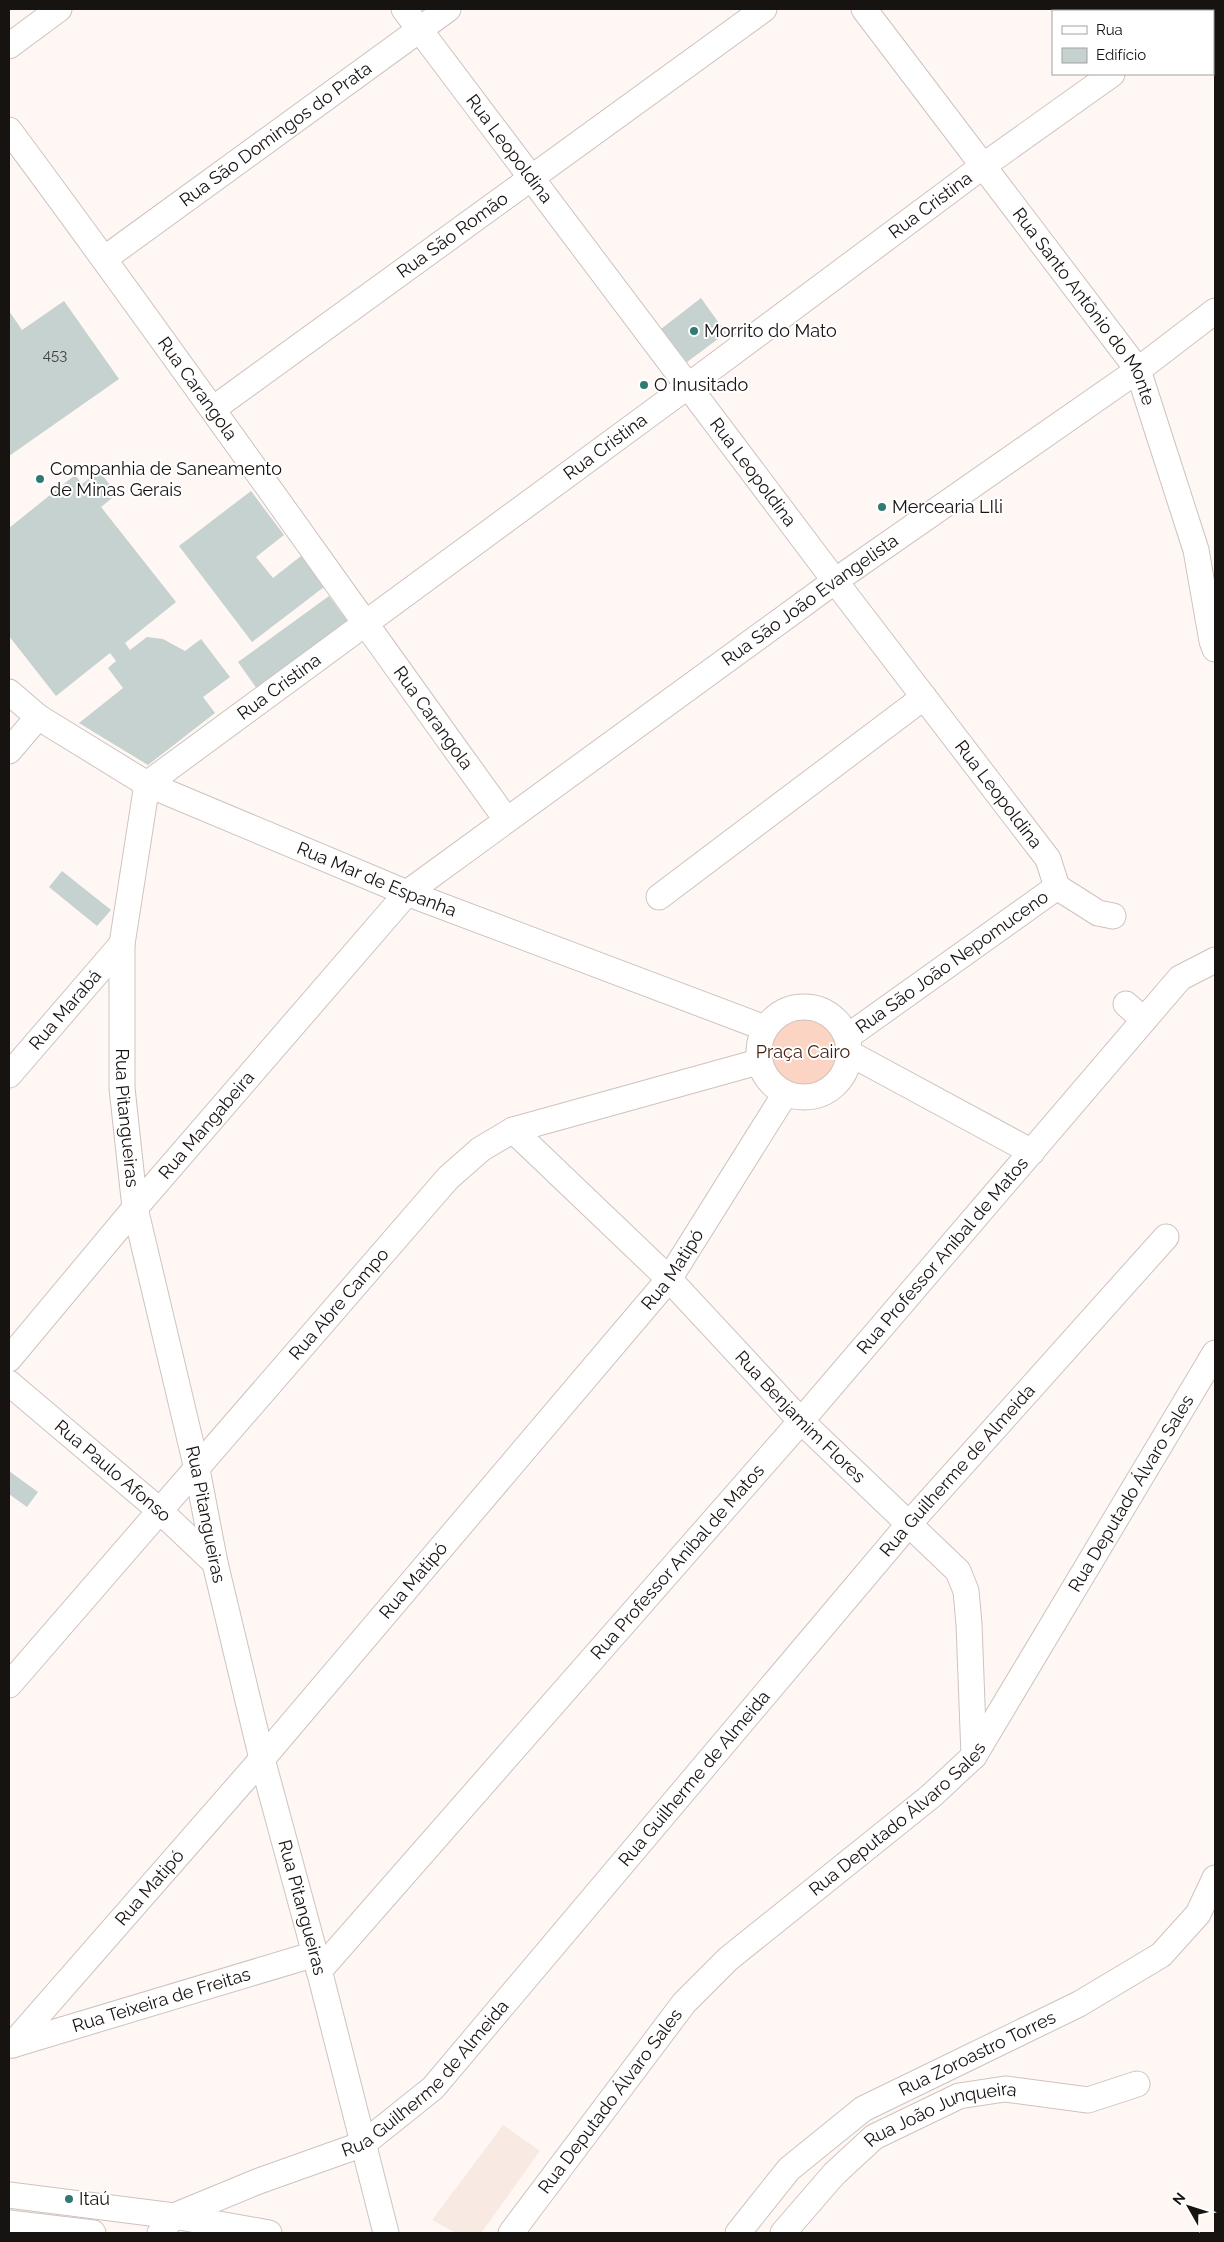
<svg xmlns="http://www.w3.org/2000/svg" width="1224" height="2242" viewBox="0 0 1224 2242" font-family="Raleway,sans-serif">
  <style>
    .built { fill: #f8e9e2 }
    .green { fill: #fcd4c4 }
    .building { fill: #c5d2d0 }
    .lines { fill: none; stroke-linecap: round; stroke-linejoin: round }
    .minor-casing { stroke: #cec3be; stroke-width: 27 }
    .minor { stroke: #fff; stroke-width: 25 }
    .poi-dot { fill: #317973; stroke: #fff; stroke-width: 2 }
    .labels { text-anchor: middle; stroke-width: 4; stroke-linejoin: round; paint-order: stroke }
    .number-label { font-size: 15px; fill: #424341 }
    .street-label { font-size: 18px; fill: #171311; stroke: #fff }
    .poi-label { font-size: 18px; fill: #171311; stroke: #fff; text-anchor: start }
    .park-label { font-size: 18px; fill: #431e0f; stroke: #fff }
  </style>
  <rect width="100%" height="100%" fill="#fef7f4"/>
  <path class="built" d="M 503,2125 L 540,2151 L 481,2233 L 456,2233 L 432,2220 Z"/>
  <circle class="green" cx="803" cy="1052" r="41"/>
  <g class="building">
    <path d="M 701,298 L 726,333 L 687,362 L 661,329 Z"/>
    <path d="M 64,301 L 119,379 L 9,456 L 9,311 L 22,330 Z"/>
    <path d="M 99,471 L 117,494 L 101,507 L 176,602 L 125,643 L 130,650 L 147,637 L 163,639 L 185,651 L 201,639 L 230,677 L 203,697 L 215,713 L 148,765 L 79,723 L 123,688 L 108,668 L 116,661 L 110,653 L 56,696 L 9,636 L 9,528 L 75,475 L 82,484 Z"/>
    <path d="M 251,491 L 284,535 L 256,557 L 273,578 L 301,556 L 324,587 L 252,642 L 179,546 Z"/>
    <path d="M 329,596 L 348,622 L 257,689 L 238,662 Z"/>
    <path d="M 62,871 L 111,910 L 97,926 L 49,887 Z"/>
    <path d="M 9,1471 L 38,1492 L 27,1507 L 9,1494 Z"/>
  </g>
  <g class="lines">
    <defs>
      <g id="minor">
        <path id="s1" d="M 404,9 L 835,581 L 1048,859 L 1057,887 L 1098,913 L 1113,916"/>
        <path id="s2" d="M 864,9 L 1138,370 L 1196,550 L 1212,641 L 1215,649"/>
        <path d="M 1200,11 L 1203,9"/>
        <path d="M 9,46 L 59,9"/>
        <path id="s3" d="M 9,130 C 178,357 340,590 506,819"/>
        <path id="s4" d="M 104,259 L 448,9"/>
        <path id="s5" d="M 213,409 L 764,9"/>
        <path id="s6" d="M 9,692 L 38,717 L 147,784 L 407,893 L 765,1028"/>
        <path d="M 9,751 L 38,717"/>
        <path id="s7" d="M 147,784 L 122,944 L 122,1088 L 135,1208 L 197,1469 L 215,1563 L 262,1759 L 315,1954 L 386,2233"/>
        <path id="s8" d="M 147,784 L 688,386 L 983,166 L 1112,74"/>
        <path d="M 659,897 L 924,697"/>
        <path d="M 1126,1004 L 1144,1020"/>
        <circle cx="804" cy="1052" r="45"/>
        <path id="s9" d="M 847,1037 L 1057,887"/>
        <path d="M 849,1053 L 1032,1152"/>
        <path id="s10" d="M 9,1075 L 122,944"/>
        <path id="s11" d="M 513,1130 L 669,1279 L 801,1421 L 958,1571 L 966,1591 L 969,1624 L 974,1756"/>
        <path id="s12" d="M 9,1359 L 135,1208 L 407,893 L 835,581 L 1138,370 L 1215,311"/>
        <path id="s13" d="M 9,1383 L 159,1510 L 215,1563"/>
        <path id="s14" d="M 9,1685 L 448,1178 L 481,1149 L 513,1130 L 758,1062"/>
        <path id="s15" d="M 319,1971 L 801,1421 L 1180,978 L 1215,960"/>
        <path id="s16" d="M 12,2045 L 262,1759 L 669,1279 L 785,1094"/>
        <path id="s17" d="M 12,2045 L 315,1954"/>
        <path d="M 9,2195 L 174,2216 L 269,2233"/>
        <path d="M 9,2223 L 93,2233"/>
        <path id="s18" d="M 160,2233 L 174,2216 L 259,2181 L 363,2144 L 433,2088 L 908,1525 L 1166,1237"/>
        <path id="s19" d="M 511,2233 L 684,2003 L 728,1959 L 931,1796 L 974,1756 L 1215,1353"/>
        <path id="s20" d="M 738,2233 L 789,2169 L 863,2109 L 1079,2004 L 1161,1955 L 1198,1914 L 1215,1878"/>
        <path id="s21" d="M 783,2233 L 834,2174 L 874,2137 L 959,2096 L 1005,2089 L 1088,2100 L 1137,2084"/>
      </g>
    </defs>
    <use href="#minor" class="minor-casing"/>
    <use href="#minor" class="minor"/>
  </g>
  <g class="poi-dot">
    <circle cx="694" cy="331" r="5"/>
    <circle cx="644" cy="385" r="5"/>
    <circle cx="40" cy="479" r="5"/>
    <circle cx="882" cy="507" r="5"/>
    <circle cx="69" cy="2199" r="5"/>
  </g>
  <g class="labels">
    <g class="number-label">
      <text x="55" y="360">453</text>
    </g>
    <g class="street-label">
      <text dy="6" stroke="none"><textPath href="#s4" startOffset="212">Rua São Domingos do Prata</textPath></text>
      <text dy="6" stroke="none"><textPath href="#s1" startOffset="175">Rua Leopoldina</textPath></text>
      <text dy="6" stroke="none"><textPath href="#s8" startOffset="974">Rua Cristina</textPath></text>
      <text dy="6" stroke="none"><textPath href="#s5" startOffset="296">Rua São Romão</textPath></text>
      <text dy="6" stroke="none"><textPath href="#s2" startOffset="371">Rua Santo Antônio do Monte</textPath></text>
      <text dy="6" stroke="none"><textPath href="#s3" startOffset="320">Rua Carangola</textPath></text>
      <text dy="6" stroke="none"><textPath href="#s8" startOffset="569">Rua Cristina</textPath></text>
      <text dy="6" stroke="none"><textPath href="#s1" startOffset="580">Rua Leopoldina</textPath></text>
      <text dy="6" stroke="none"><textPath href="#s12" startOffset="1111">Rua São João Evangelista</textPath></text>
      <text dy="6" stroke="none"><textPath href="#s8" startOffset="164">Rua Cristina</textPath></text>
      <text dy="6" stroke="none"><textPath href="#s3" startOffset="725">Rua Carangola</textPath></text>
      <text dy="6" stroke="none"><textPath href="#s1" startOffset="985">Rua Leopoldina</textPath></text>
      <text dy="6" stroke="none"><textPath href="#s6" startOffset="415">Rua Mar de Espanha</textPath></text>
      <text dy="6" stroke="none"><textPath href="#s9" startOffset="129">Rua São João Nepomuceno</textPath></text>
      <text dy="6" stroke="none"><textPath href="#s10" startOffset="86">Rua Marabá</textPath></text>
      <text dy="6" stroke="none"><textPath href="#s7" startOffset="336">Rua Pitangueiras</textPath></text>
      <text dy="6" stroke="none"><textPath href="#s12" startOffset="306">Rua Mangabeira</textPath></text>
      <text dy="6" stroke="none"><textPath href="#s15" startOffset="949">Rua Professor Aníbal de Matos</textPath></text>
      <text dy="6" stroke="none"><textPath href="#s16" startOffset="1019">Rua Matipó</textPath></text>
      <text dy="6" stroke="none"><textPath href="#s14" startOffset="504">Rua Abre Campo</textPath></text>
      <text dy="6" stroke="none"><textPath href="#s11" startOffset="406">Rua Benjamim Flores</textPath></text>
      <text dy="6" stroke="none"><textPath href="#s18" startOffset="1124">Rua Guilherme de Almeida</textPath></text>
      <text dy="6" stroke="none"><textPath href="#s13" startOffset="136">Rua Paulo Afonso</textPath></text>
      <text dy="6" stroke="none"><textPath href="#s19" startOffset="975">Rua Deputado Álvaro Sales</textPath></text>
      <text dy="6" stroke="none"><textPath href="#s7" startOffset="741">Rua Pitangueiras</textPath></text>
      <text dy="6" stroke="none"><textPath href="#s15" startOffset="544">Rua Professor Aníbal de Matos</textPath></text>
      <text dy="6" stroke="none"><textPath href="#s16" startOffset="614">Rua Matipó</textPath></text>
      <text dy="6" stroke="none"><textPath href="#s18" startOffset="719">Rua Guilherme de Almeida</textPath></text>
      <text dy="6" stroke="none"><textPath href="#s19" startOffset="570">Rua Deputado Álvaro Sales</textPath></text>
      <text dy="6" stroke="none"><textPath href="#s16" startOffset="209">Rua Matipó</textPath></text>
      <text dy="6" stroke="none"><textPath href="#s7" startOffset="1146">Rua Pitangueiras</textPath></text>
      <text dy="6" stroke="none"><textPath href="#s17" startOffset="156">Rua Teixeira de Freitas</textPath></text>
      <text dy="6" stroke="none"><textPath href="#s20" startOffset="304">Rua Zoroastro Torres</textPath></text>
      <text dy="6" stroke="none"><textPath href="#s18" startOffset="314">Rua Guilherme de Almeida</textPath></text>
      <text dy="6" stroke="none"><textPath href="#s19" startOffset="165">Rua Deputado Álvaro Sales</textPath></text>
      <text dy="6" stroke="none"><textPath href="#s21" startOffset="204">Rua João Junqueira</textPath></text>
    </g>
    <g class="poi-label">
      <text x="704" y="337">Morrito do Mato</text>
      <text x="654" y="391">O Inusitado</text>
      <text x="50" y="475">Companhia de Saneamento<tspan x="50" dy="21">de Minas Gerais</tspan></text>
      <text x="892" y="513">Mercearia LIli</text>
      <text x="79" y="2205">Itaú</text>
    </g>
    <g class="park-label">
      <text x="803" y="1058">Praça Cairo</text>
    </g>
  </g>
  <rect width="1224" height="2242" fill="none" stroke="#171311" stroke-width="20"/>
  <rect x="1052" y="10" width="162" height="65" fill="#ffffff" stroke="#a2a1a0"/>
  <rect x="1062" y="26" width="25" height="8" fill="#ffffff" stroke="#a2a1a0"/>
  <text x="1096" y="35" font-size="15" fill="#171311">Rua</text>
  <rect x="1062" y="48" width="25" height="15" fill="#c5d2d0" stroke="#a2a1a0"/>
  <text x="1096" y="60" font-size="15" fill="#171311">Edifício</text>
  <g transform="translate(1189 2207) rotate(309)" stroke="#ffffff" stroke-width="4" paint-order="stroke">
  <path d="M0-4L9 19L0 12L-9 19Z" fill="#171311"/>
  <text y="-8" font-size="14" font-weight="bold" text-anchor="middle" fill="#171311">N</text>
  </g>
</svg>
